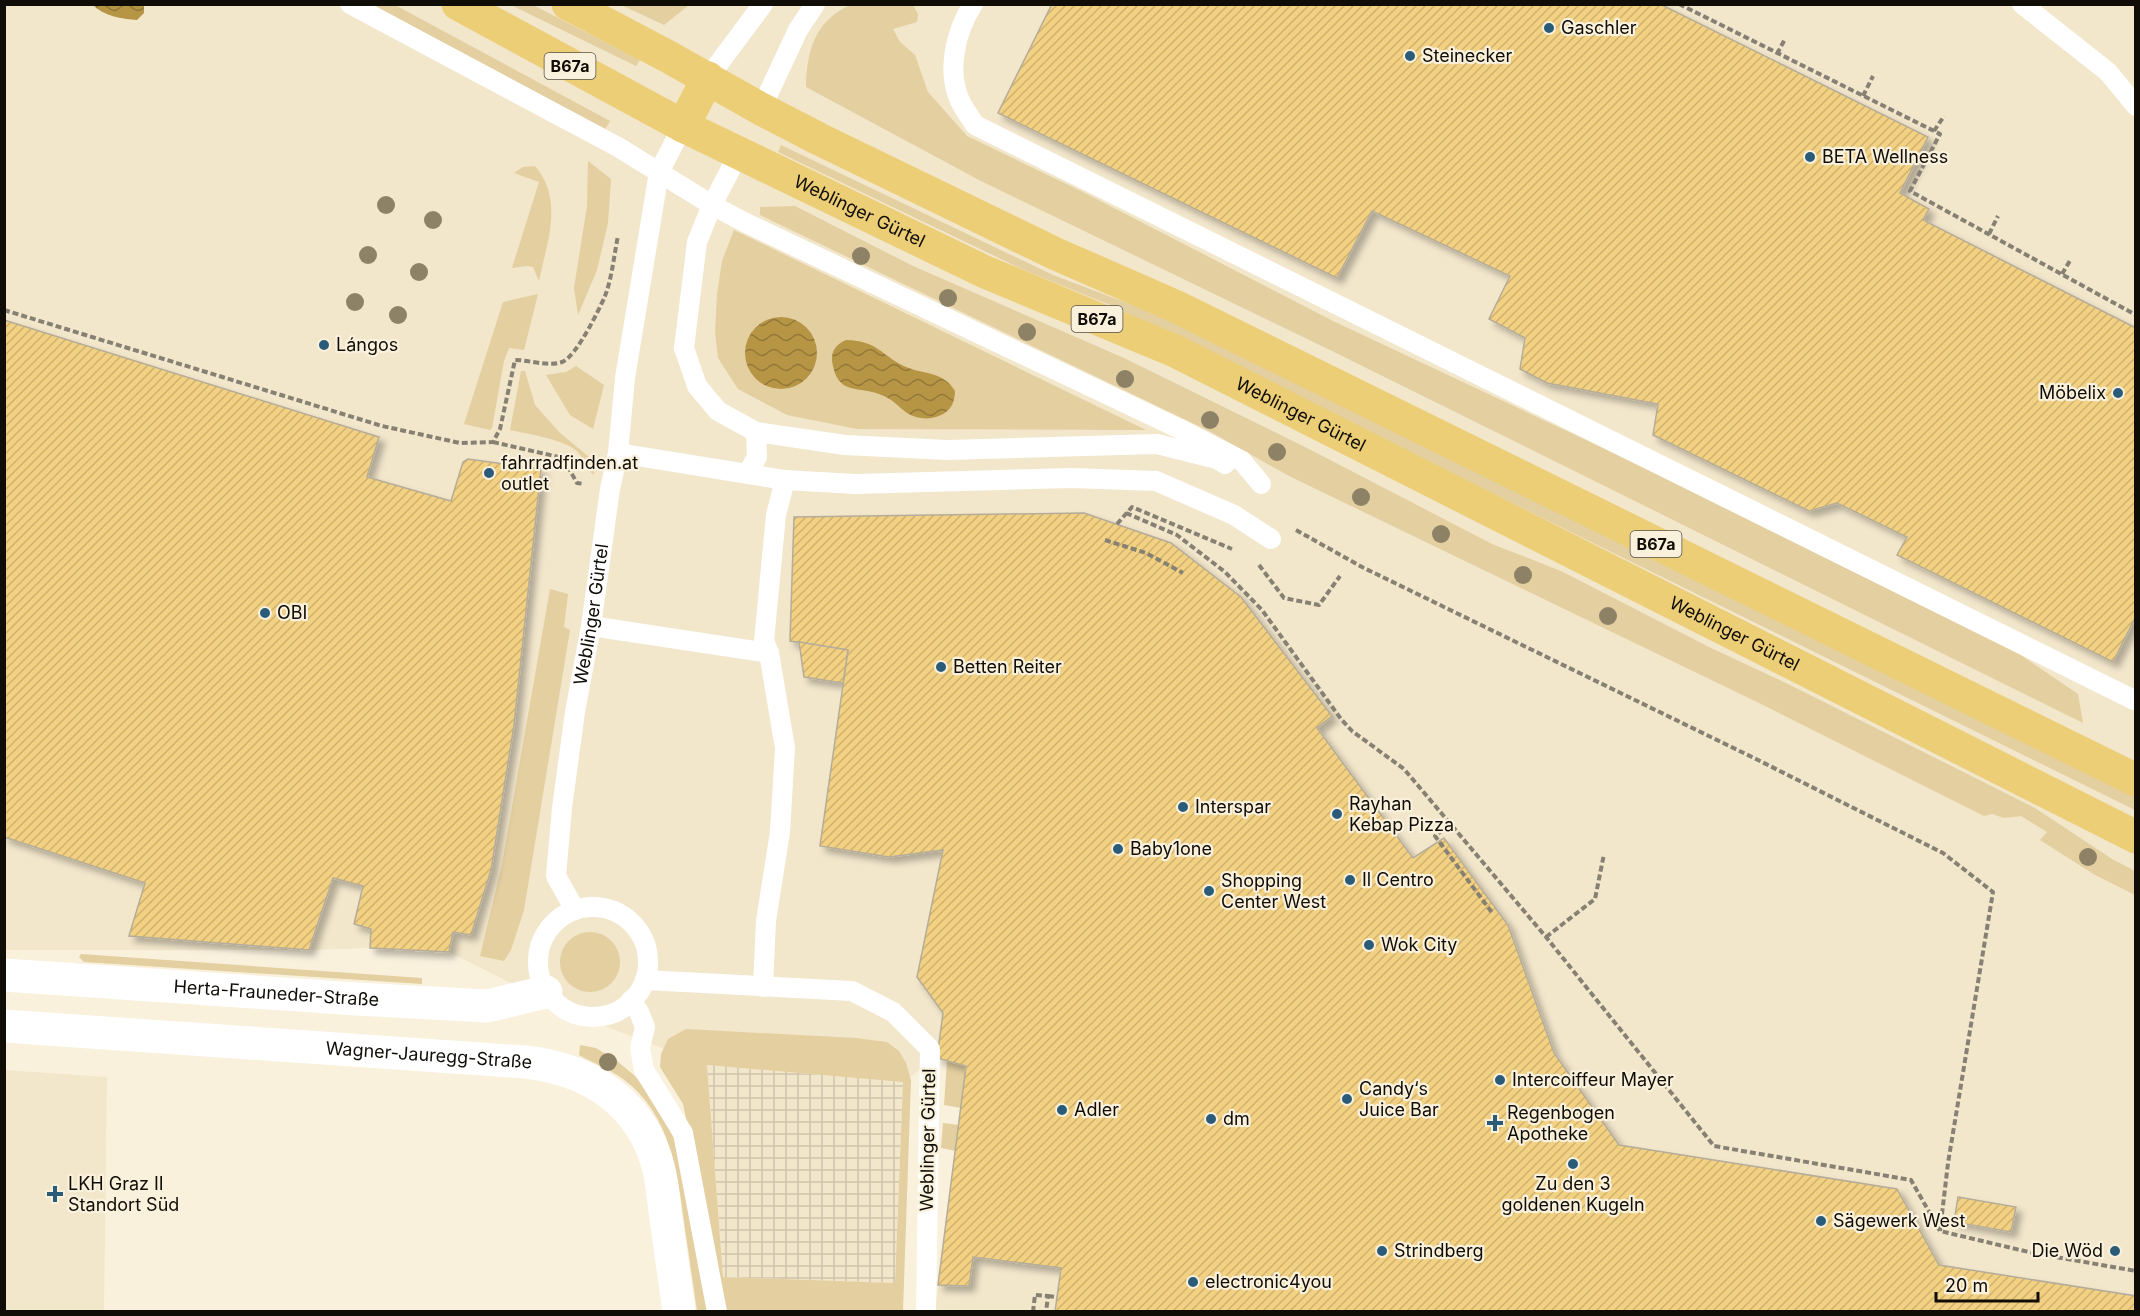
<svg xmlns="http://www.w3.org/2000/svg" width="2140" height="1316" viewBox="0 0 2140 1316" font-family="Inter,sans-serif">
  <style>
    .built { fill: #f2e6cb }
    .industrial { fill: url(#industrial-grid) }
    .grass { fill: #e3cfa0; fill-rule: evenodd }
    .water { fill: url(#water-waves) }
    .building { fill: url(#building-hatch); stroke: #b5ad99; stroke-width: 1.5; filter: url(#shadow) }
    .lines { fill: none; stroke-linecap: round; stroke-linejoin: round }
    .path { stroke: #878174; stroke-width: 4; stroke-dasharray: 6 3; stroke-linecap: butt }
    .lane { stroke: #fff; stroke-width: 20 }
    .street { stroke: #fff; stroke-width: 33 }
    .secondary { stroke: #fff; stroke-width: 33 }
    .primary { stroke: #ecce77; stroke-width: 33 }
    .tree { fill: #8e8266 }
    .poi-dot { fill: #2a5c79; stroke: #faf1dd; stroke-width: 2 }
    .labels { text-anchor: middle; stroke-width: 4.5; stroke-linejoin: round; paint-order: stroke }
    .shield { fill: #faf1dd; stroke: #565147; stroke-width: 1.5 }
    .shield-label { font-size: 16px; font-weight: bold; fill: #100d07 }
    .poi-label { font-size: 18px; fill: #100d07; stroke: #faf1dd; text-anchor: start }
    .street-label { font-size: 18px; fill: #100d07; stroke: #faf1dd }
  </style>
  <defs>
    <pattern id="industrial-grid" width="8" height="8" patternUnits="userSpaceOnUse" patternTransform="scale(1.5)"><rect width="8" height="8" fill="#f2e6cb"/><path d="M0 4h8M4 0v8" fill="none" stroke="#cec4ad"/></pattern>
    <pattern id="water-waves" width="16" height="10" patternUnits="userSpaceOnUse" patternTransform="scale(1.5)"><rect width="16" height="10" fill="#b69545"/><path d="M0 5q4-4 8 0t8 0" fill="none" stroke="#937838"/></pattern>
    <pattern id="building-hatch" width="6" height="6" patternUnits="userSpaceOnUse" patternTransform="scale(1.5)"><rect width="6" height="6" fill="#f3d182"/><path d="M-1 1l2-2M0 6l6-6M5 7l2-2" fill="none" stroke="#cfb26f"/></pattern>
    <filter id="shadow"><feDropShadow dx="5.5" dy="5.5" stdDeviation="3" flood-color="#0004"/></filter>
  </defs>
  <rect width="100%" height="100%" fill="#faf1dd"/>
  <g class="built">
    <path d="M 4,5 L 2135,5 L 2135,1311 L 935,1311 L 966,1066 L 937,1058 L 903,1082 L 707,1065 L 573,1014 L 449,952 L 370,948 L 309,950 L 5,950 Z"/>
    <path d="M 4,1070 L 107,1077 L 104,1311 L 5,1311 Z"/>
  </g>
  <path class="industrial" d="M 707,1065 L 903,1082 L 895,1283 L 723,1277 Z"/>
  <g class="grass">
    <path d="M 374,5 L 395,5 L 610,121 L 604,131 Z"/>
    <path d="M 511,5 L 533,5 L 640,60 L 636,66 Z"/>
    <path d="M 621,5 L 689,4 L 689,5 L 664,25 Z"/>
    <path d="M 850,5 L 913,5 L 918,14 L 917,22 L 893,29 L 900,42 L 915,55 L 928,92 L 967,136 L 1083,192 L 1333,321 L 1588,441 L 1909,596 L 2009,647 L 2078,694 L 2083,723 L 1330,350 L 979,180 L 806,87 C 807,51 814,22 850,5 Z"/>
    <path d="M 781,145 L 1053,275 L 1172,320 L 1835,645 L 2135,797 L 2135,810 L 1110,305 L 1026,271 L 778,152 Z"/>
    <path d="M 588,161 L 611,179 L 608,223 L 597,270 L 578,315 L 574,288 L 587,206 Z"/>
    <path d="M 535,166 C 564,200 547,242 539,281 L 533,267 L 527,266 L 512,268 L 539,182 L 514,173 L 523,167 Z"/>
    <path d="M 795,206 L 913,266 L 1124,358 L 1309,449 L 1492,544 L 1561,571 L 1709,647 L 1790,685 L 2035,808 L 2112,859 L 2135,871 L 2135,895 L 2095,875 L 2040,840 L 2047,832 L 2021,816 L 2004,818 L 1992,814 L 1984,816 L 1759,703 L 1289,476 L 1209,431 L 760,215 L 760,207 Z"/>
    <path d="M 734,230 L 1146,430 L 857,429 L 787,415 L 738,389 L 718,358 L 715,332 L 717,294 L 722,261 Z"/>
    <path d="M 538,294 L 524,350 L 509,348 L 504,361 L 492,428 L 490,430 L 464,424 L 503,302 Z"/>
    <path d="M 576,366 L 604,385 L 593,429 L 570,415 L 546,375 L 566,372 Z"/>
    <path d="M 521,371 L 525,371 L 535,405 L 559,432 L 595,462 L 594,475 C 585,469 585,460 578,452 C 565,439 527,434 510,430 Z"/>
    <path d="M 550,589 L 568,594 L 564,627 L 570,630 L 524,910 L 511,950 L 504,961 L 480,956 L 502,864 Z"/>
    <circle cx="590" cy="962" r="30"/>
    <path d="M 81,954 L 422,978 L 422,984 L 84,962 L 79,957 Z"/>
    <path d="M 686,1029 L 856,1038 L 887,1042 L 899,1051 L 906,1063 L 911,1080 L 903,1311 L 725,1311 L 683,1104 L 660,1067 L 661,1054 L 668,1039 ZM 707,1065 L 903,1082 L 895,1283 L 723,1277 Z"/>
    <path d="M 580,1045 L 596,1048 L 617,1061 L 635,1076 L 648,1092 L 678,1145 L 710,1311 L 697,1311 C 693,1284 689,1256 685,1229 C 678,1175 671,1114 623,1079 C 610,1069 593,1063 579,1055 Z"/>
    <path d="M 947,1061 L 966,1066 L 961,1108 L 944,1105 Z"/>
    <path d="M 943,1123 L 959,1125 L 956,1151 L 941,1148 Z"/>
  </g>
  <g class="water">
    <path d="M 93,5 L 144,5 L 144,13 L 137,20 C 122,19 103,16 93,5 Z"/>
    <circle cx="781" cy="353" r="36"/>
    <path d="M 846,340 C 879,341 880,355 906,367 C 925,375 943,371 955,391 C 955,395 954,401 952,405 C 944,420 920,422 907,413 C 899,407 893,400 884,396 C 858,384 838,398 832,361 C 831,350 837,344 846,340 Z"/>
  </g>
  <g class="building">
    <path d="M 1052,4 L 1660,4 L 1928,137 L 1900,193 L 1929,209 L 1923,220 L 2136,328 L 2136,616 L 2113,662 L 1897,555 L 1907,537 L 1837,503 L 1809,511 L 1653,435 L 1658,404 L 1547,383 L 1520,369 L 1525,338 L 1489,319 L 1510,276 L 1372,211 L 1337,278 L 998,113 Z"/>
    <path d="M 4,320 L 379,437 L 367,477 L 451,501 L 463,462 L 468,459 L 541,469 L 514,725 L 491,870 L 471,935 L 453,932 L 449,952 L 370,948 L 371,929 L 354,924 L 363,886 L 333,878 L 309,950 L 129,936 L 145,883 L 4,837 Z"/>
    <path d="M 1084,513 L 1171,543 L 1241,597 L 1332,716 L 1317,728 L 1413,858 L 1444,838 L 1508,925 L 1554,1053 L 1619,1145 L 1897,1189 L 1939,1265 L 2136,1296 L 2136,1312 L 1055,1312 L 1061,1268 L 973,1257 L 969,1286 L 938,1285 L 966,1066 L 937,1058 L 943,1013 L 917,977 L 943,850 L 889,857 L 820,846 L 848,650 L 790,641 L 794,517 Z"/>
    <path d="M 799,642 L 848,650 L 843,683 L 804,677 Z"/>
    <path d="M 1958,1197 L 2016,1207 L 2011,1232 L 1954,1222 Z"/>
  </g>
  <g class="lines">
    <g class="path">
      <path d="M 1679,4 L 1940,134 L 1910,191 L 2136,315"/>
      <path d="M 1777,54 L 1785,39"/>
      <path d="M 1863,96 L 1873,76"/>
      <path d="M 1934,131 L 1944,116"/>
      <path d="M 1989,234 L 1998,216"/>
      <path d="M 2062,274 L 2071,259"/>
      <path d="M 4,310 L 382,426 L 460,443 L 493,442 L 500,429 L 515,360 C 529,360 548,367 562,362 C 576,357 599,310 605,296 C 612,278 614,255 618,236"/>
      <path d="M 493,442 L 563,458 L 577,483 L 584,484"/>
      <path d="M 1126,513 L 1177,535 L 1225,572 L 1262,610 L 1341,719 L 1352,731 L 1404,769 L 1546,937 L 1714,1146 L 1911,1180 L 1940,1231 L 2033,1253 L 2136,1271"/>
      <path d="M 1117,524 L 1132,507 L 1232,549"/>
      <path d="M 1296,530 L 1362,567 L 1756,759 L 1943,853 L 1993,892 L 1948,1163 L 1940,1231"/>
      <path d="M 1105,540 L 1146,553 L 1183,573"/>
      <path d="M 1259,565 L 1284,598 L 1319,605 L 1340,576"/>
      <path d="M 1450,824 L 1435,836 L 1493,914"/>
      <path d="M 1546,937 L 1595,899 L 1604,854"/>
      <path d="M 1048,1296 L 1057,1297"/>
      <path d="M 1033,1312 L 1035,1295 L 1048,1296 L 1046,1312"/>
    </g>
    <g class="lane">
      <path d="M 350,4 L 618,147 L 712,205 L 744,222 L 1180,429 L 1242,461 L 1261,484"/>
      <path d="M 973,4 C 956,31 946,70 960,101 C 964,109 970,117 975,125 L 2134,700"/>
      <path d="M 2022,4 L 2108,72 L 2136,106"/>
      <path d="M 708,78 L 763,4"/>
      <path d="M 761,109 L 798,30 L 815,4"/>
      <path d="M 739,153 L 712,205 L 697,242 L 684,348 L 697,386 L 718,411 L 756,432 L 845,445 L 947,450 L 1157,444 L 1217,459 L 1225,464"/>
      <path d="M 618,453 L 785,480 L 855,484 L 1071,478 L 1156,481 L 1234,515 L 1271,539"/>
      <path d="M 747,474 L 757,457 L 756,432"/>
      <path d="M 591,626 L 769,653"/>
      <circle cx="593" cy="962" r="55"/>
      <path id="s1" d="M 575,910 L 556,876 L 562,808 L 575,712 L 591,626 L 610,489 L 618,453 L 625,378 L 659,172 L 683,126"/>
      <path d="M 645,980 L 852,991 L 893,1012 L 930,1049 L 926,1312"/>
      <path d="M 763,987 L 766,921 L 780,832 L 785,748 L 769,653 L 764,641 L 776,515 L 785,480"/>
      <path d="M 631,1000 L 639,1012 L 645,1027 L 640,1048 L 644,1070 L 683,1133 L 717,1312"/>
    </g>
    <path class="street" id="s2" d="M 4,975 L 357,999 L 487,1006 L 546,992"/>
    <path class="secondary" id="s3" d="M 4,1026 L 525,1062 C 590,1069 643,1103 659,1170 C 663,1188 664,1207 667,1225 C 671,1254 675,1283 679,1312"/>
    <g class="primary">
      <path id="s4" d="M 458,4 L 683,126 L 985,272 L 1175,351 L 2136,837"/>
      <path d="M 568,4 L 667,56 L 761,109 L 819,139 L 1056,254 L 1177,307 L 2136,780"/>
      <path d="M 683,126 L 708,78"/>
    </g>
  </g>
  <g class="tree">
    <circle cx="386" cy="205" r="9"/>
    <circle cx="433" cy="220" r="9"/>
    <circle cx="368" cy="255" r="9"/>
    <circle cx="861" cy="256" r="9"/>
    <circle cx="419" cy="272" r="9"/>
    <circle cx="948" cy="298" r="9"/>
    <circle cx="355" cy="302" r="9"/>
    <circle cx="398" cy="315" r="9"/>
    <circle cx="1027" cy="332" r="9"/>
    <circle cx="1125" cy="379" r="9"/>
    <circle cx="1210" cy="420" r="9"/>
    <circle cx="1277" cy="452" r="9"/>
    <circle cx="1361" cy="497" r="9"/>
    <circle cx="1441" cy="534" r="9"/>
    <circle cx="1523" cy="575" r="9"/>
    <circle cx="1608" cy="616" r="9"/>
    <circle cx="2088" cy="857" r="9"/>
    <circle cx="608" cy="1062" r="9"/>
  </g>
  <g class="poi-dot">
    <circle cx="1549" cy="28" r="6"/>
    <circle cx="1410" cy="56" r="6"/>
    <circle cx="1810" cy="157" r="6"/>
    <circle cx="324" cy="345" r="6"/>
    <circle cx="2118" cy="393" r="6"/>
    <circle cx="489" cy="473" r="6"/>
    <circle cx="265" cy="613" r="6"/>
    <circle cx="941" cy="667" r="6"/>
    <circle cx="1183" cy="807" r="6"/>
    <circle cx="1337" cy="814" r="6"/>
    <circle cx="1118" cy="849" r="6"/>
    <circle cx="1350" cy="880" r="6"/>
    <circle cx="1209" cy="891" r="6"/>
    <circle cx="1369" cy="945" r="6"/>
    <circle cx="1500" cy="1080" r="6"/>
    <circle cx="1347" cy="1099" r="6"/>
    <circle cx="1062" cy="1110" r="6"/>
    <circle cx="1211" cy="1119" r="6"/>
    <path d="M1492 1114h6v6h6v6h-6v6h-6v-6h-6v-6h6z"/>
    <circle cx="1573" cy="1164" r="6"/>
    <path d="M52 1185h6v6h6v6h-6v6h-6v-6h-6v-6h6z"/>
    <circle cx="1821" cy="1221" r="6"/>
    <circle cx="1382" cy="1251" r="6"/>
    <circle cx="2115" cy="1251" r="6"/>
    <circle cx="1193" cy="1282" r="6"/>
  </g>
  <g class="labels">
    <g class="shield">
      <rect x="544.5" y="53" width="51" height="26" rx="4.5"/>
      <rect x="1071.5" y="306" width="51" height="26" rx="4.5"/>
      <rect x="1630.5" y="531" width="51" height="26" rx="4.5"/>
    </g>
    <g class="shield-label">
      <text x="570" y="72">B67a</text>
      <text x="1097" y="325">B67a</text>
      <text x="1656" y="550">B67a</text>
    </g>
    <g class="poi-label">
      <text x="1561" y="34">Gaschler</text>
      <text x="1422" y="62">Steinecker</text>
      <text x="1822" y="163">BETA Wellness</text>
      <text x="336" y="351">Lángos</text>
      <text x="2106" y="399" text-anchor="end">Möbelix</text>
      <text x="501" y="469">fahrradfinden.at<tspan x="501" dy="21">outlet</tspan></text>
      <text x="277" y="619">OBI</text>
      <text x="953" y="673">Betten Reiter</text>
      <text x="1349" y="810">Rayhan<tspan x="1349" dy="21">Kebap Pizza</tspan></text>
      <text x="1195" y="813">Interspar</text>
      <text x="1130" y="855">Baby1one</text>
      <text x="1362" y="886">Il Centro</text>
      <text x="1221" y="887">Shopping<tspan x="1221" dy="21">Center West</tspan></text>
      <text x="1381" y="951">Wok City</text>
      <text x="1512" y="1086">Intercoiffeur Mayer</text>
      <text x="1359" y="1095">Candy‘s<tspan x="1359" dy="21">Juice Bar</tspan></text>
      <text x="1074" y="1116">Adler</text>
      <text x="1507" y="1119">Regenbogen<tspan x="1507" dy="21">Apotheke</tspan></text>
      <text x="1223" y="1125">dm</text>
      <text x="68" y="1190">LKH Graz II<tspan x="68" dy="21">Standort Süd</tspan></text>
      <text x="1573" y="1190" text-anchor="middle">Zu den 3<tspan x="1573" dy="21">goldenen Kugeln</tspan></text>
      <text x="1833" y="1227">Sägewerk West</text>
      <text x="1394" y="1257">Strindberg</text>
      <text x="2103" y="1257" text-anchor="end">Die Wöd</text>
      <text x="1205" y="1288">electronic4you</text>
    </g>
    <g class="street-label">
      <text dy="6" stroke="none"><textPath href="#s4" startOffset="452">Weblinger Gürtel</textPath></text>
      <text dy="6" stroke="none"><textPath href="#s4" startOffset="938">Weblinger Gürtel</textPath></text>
      <text dy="6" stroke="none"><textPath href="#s1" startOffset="303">Weblinger Gürtel</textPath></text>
      <text dy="6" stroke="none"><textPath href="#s4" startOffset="1424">Weblinger Gürtel</textPath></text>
      <text dy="6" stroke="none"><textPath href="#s2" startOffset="273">Herta-Frauneder-Straße</textPath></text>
      <text dy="6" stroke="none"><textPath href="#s3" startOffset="426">Wagner-Jauregg-Straße</textPath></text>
      <text transform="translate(928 1140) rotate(-89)" y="6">Weblinger Gürtel</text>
    </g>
  </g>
  <rect width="2140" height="1316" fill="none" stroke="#100d07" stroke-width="12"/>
  <path d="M1936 1292v9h102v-9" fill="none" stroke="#100d07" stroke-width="3"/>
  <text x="1945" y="1292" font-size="18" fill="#100d07" stroke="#faf1dd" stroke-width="4.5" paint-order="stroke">20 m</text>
</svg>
